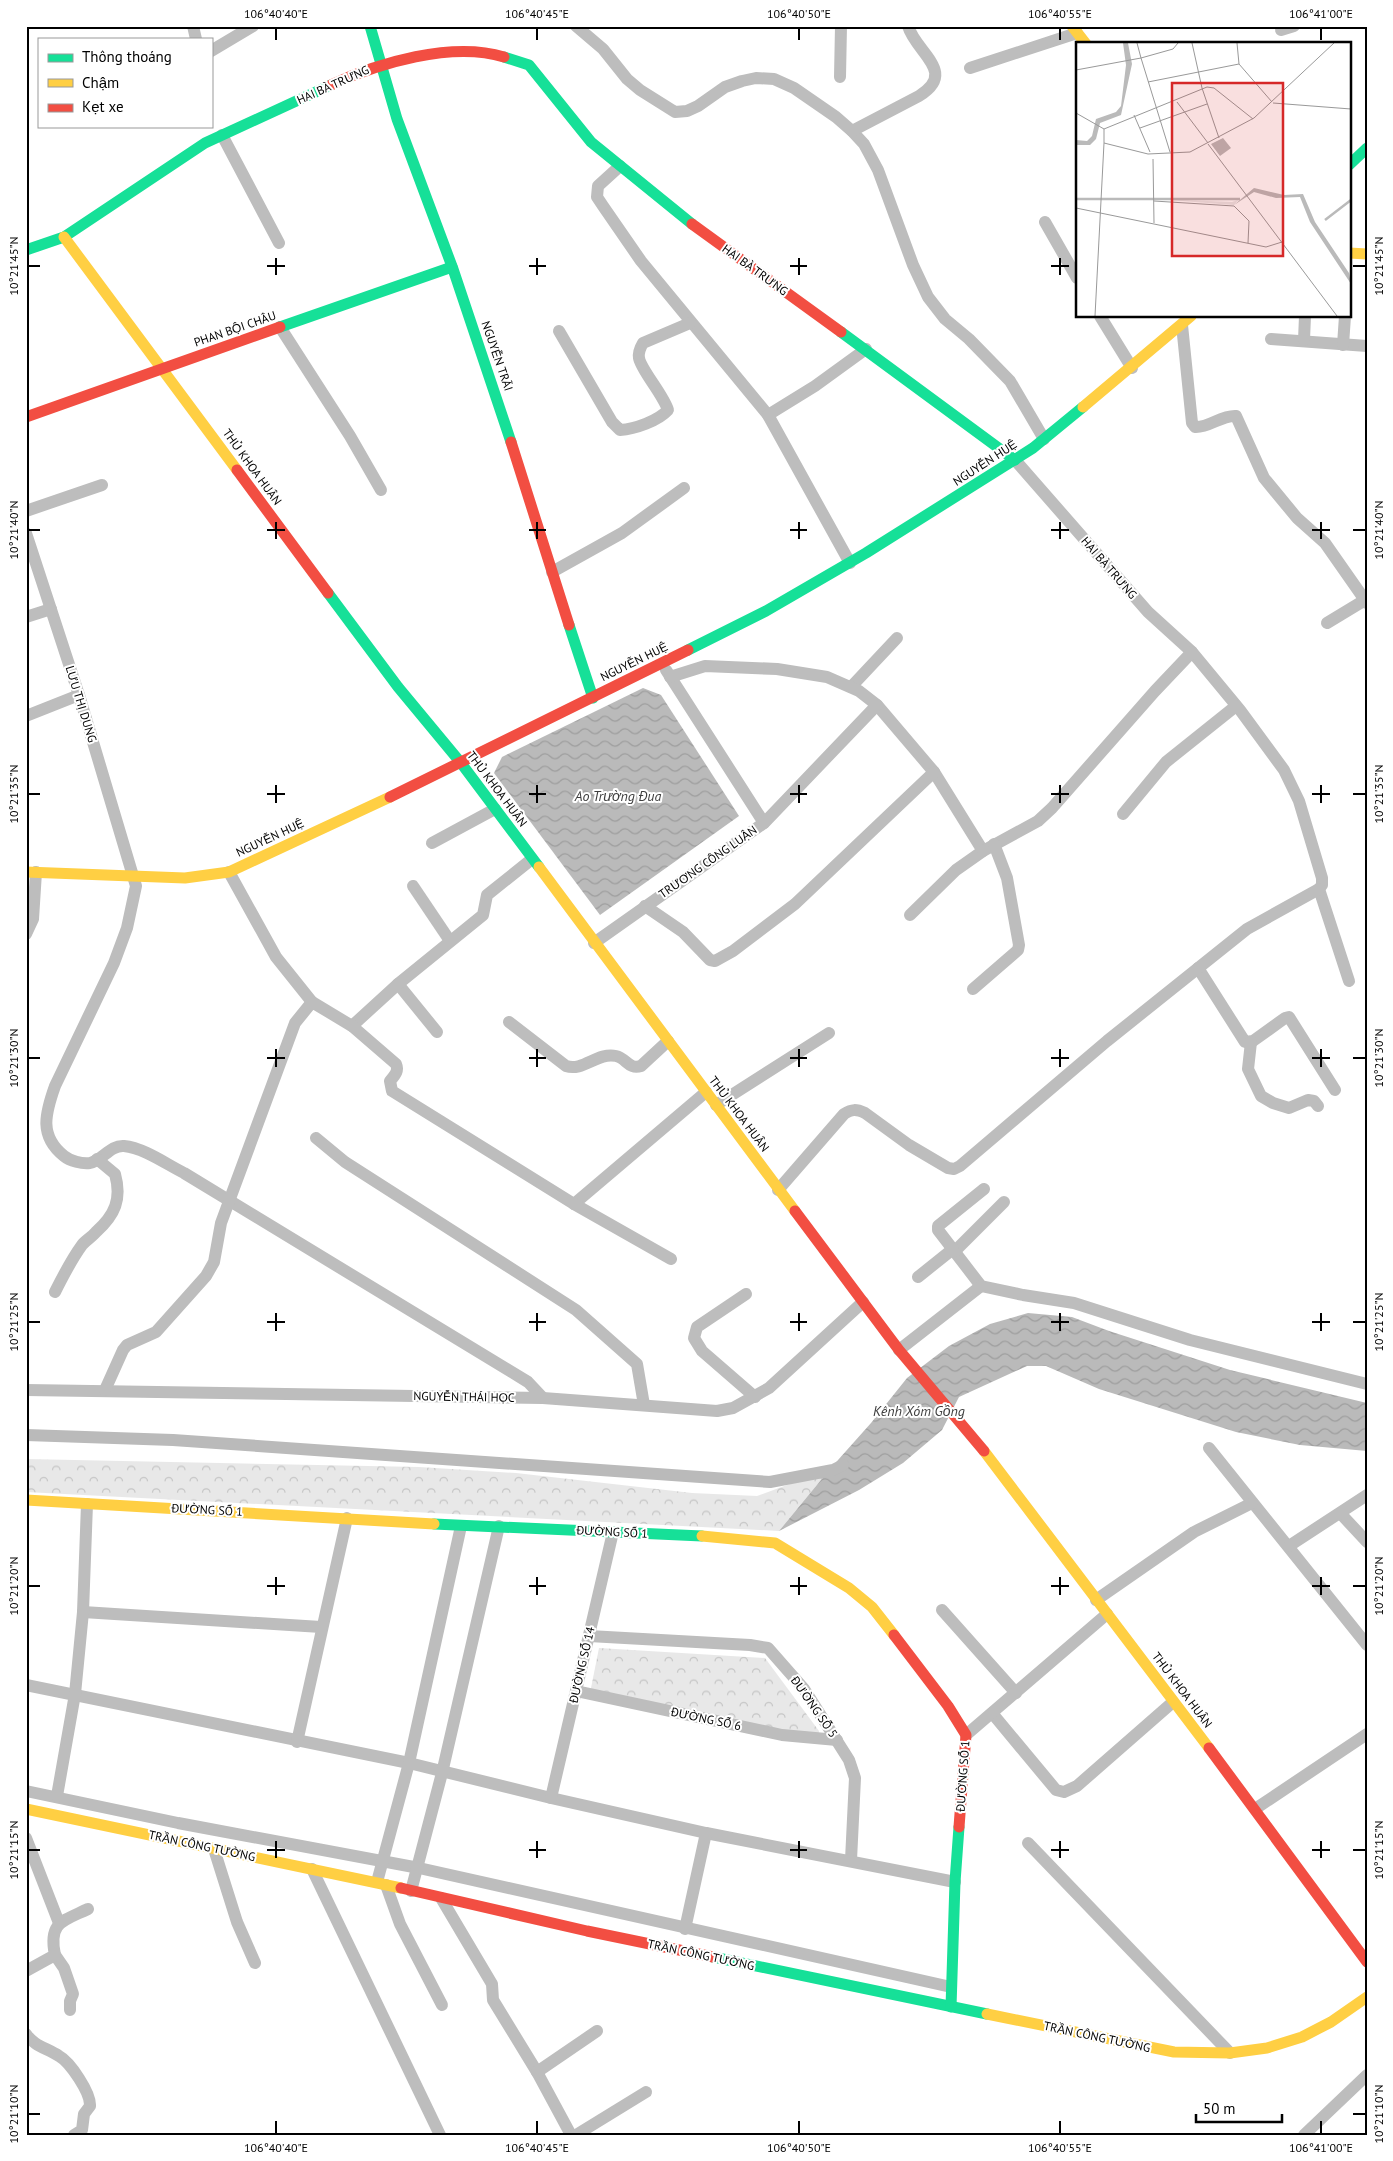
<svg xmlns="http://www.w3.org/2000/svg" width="1393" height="2161" viewBox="0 0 1393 2161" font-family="'PT Sans',sans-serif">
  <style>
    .forest { fill: url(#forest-crowns) }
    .water { fill: url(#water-waves) }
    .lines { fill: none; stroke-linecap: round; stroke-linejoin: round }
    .canal { stroke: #bababa; stroke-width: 12 }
    .street { stroke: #bdbdbd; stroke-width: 12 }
    .fast { stroke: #16e098; stroke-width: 11 }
    .slow { stroke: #ffcf43; stroke-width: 11 }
    .jam { stroke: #f24e42; stroke-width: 11 }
    .ticks { fill: none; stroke: #000; stroke-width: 2 }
    .labels { text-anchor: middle; stroke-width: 4; stroke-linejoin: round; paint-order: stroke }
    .street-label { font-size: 12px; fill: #000; stroke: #fff }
    .water-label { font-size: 14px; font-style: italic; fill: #3e3e3e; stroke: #fff }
    .inset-river { fill: none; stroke: #bababa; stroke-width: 2.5 }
    .inset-road { fill: none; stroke: #999; stroke-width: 1 }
    .view { fill: #d62828; fill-opacity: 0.15; stroke: #d62828; stroke-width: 2.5 }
    .inset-edge { fill: none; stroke: #000; stroke-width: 2.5 }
    .neatline { fill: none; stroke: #000; stroke-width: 2 }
    .ticks-label { font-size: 12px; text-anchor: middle; fill: #000 }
  </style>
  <defs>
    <pattern id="forest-crowns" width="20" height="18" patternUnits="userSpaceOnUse" patternTransform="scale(1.25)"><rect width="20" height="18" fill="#e8e8e8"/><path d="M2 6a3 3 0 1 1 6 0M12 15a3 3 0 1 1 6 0" fill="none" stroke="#c5c5c5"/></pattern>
    <pattern id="water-waves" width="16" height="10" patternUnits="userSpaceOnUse" patternTransform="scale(1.25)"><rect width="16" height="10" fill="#bababa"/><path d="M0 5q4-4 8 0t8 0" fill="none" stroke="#9e9e9e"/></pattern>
  </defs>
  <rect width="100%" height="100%" fill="#fff"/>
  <g class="forest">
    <path d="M 26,1459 L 419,1467 L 516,1473 L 692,1493 L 757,1496 L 830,1469 L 779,1531 L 26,1492 Z"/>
    <path d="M 599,1648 L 765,1658 L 819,1731 L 818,1740 L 590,1693 Z"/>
  </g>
  <g class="water">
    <path d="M 643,688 L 661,695 L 739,816 L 600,915 L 494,773 L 502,757 Z"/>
    <path d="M 1028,1313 L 1072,1317 L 1109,1331 L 1230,1370 L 1367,1403 L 1367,1451 L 1300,1445 L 1236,1432 L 1099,1389 L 1046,1366 L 1027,1366 L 959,1397 L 942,1430 L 903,1463 L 859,1490 L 779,1531 L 830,1469 L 871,1423 L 907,1378 L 949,1346 L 990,1324 Z"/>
  </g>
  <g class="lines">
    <path class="canal" d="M 26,1435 L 173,1440 L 770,1482 L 833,1470 L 843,1465"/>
    <g class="street">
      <path d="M 193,26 L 196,39"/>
      <path d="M 576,26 L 603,49 L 627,79 L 640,90 L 675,112 L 687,111 L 698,106 L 725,87 L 742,81 L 756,78 L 774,79 L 794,88 L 836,117 L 852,131 L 864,144 L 878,170 L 913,265 L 928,297 L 945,319 L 969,339 L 1010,381 L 1044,439"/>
      <path d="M 1281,30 L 1294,26"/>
      <path d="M 211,51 L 253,26"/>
      <path d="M 970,68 L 1077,33"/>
      <path d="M 840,77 L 841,26"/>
      <path d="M 852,131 L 919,96 C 958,72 916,53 908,26"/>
      <path d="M 222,135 L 279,243"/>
      <path d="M 620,166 L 598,186 L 597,197 L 603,206 L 641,261 L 768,415 L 850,563"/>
      <path d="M 1045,222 L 1077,278"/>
      <path d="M 1100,316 L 1132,368"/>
      <path d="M 1182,325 L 1192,423 L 1195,427 C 1209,428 1221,415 1236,416 L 1264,478 L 1297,518 L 1325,543 L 1367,603"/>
      <path d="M 280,327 L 350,436 L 381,490"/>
      <path d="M 559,331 L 612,422 L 620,430 C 635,429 658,421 668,410 C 663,394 641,370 639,358 C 638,352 640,348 643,343 L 690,323"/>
      <path d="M 1271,339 L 1367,346"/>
      <path d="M 1304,340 L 1305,316"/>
      <path d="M 1343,345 L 1345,316"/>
      <path d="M 768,415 L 815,386 L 866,349"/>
      <path d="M 1015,460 L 1148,612 L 1192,652 L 1240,710 L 1284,770 L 1299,801 L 1322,878 L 1322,885 L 1319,889"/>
      <path d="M 26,511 L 102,485"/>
      <path d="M 26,533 L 79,695 L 136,886 L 127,928 L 114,963 L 55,1086 C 45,1114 39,1136 64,1156 C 70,1161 82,1164 90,1163 C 103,1160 110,1145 124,1146 C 144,1148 166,1164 184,1173 L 528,1382 L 543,1398"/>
      <path d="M 552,572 L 622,533 L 684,488"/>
      <path d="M 26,617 L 51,609"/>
      <path d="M 1327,623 L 1365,600"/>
      <path d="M 666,670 L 764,823"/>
      <path d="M 851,687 L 897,638"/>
      <path d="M 877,705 L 934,772 L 983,851 L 956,870 L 910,915"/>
      <path d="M 26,716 L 79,695"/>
      <path d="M 1123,814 L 1166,762 L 1236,706"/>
      <path d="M 432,843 L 495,809"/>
      <path d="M 983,851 L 1038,821 L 1052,808 L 1155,691 L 1192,652"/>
      <path d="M 229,872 L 276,957 L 312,1002"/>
      <path d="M 413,886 L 450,941"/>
      <path d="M 1319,889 L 1349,981"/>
      <path d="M 645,906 L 683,932 L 710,960 L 715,961 L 733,951 L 795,904 L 934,772"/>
      <path d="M 26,934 L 33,919 L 36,872"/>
      <path d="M 594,943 L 764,823 L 877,705 L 859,691 L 827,677 L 777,669 L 705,666 L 670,677"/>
      <path d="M 1198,968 L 1245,1042 L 1253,1041 L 1285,1018 L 1289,1017 L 1335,1090"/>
      <path d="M 398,984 L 437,1032"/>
      <path d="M 973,989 L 1018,950 L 1019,945 L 1007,878 L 994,844"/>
      <path d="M 509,1022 L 566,1066 C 583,1072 597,1052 616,1056 C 626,1058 629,1070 641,1066 L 668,1041"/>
      <path d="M 352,1026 L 398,984 L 483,915 L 487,895 L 532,859"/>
      <path d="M 1251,1042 L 1248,1069 L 1261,1096 L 1273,1103 L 1289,1108 L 1308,1100 L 1314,1101 L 1318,1106"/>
      <path d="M 716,1105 L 829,1033"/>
      <path d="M 316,1138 L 345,1162 L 576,1310 L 637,1364 L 644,1405"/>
      <path d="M 984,1189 L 938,1226 L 938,1230 L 981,1286 L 1023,1295 L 1074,1303 L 1190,1340 L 1367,1384"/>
      <path d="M 778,1190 L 844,1114 C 852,1109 856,1109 865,1113 L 909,1145 L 948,1168 L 954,1169 L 960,1166 L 1107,1041 L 1247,929 L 1319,889"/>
      <path d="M 574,1204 L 706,1092"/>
      <path d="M 955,1251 L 1004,1202"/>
      <path d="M 918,1277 L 953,1249"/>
      <path d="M 55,1292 C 63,1276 71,1260 82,1245 C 86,1240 92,1237 96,1232 C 115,1215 122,1199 115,1174 L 97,1159"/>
      <path d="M 746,1294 L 697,1327 L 694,1338 L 702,1351 L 755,1397"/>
      <path d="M 899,1350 L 981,1286"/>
      <path d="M 26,1390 L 543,1398 L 717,1411 L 733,1408 L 769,1388 L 863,1302"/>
      <path d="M 105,1390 L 123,1350 L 127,1345 L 156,1332 L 206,1276 L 214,1262 L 221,1223 L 295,1023 L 312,1002 L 352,1026 L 396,1064 C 399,1071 395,1075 390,1081 L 392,1091 L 574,1204 L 671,1259"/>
      <path d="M 1209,1448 L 1367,1645"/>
      <path d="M 1341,1514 L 1367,1542"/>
      <path d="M 1289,1546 L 1367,1495"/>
      <path d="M 1096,1600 L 1194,1532 L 1252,1503"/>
      <path d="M 942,1610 L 1016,1693"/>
      <path d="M 83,1612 L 321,1627"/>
      <path d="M 589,1636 L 750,1645 L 768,1648 L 804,1689 L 849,1760 L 855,1778 L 851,1860"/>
      <path d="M 26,1685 L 409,1763 L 551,1798 L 706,1833 L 955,1882"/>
      <path d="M 576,1691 L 782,1735 L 837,1740"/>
      <path d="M 992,1713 L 1056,1790 L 1064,1792 L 1077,1786 L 1173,1702"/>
      <path d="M 966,1735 L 1107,1614"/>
      <path d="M 297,1742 L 347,1518"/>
      <path d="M 26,1791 L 178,1823 L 419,1868 L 951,1987"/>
      <path d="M 57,1796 L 75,1694 L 83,1612 L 87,1504"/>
      <path d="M 551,1798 L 613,1532"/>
      <path d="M 1255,1809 L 1367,1734"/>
      <path d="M 26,1838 L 59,1923"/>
      <path d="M 1028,1843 L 1230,2053"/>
      <path d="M 214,1849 L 237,1922 L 255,1963"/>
      <path d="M 312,1869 L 440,2135"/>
      <path d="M 377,1882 L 409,1763 L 461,1526"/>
      <path d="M 386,1885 L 400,1924 L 442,2005"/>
      <path d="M 411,1891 L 442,1773 L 499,1526"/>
      <path d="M 441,1898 L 492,1984 L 493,2000 L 537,2072 L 571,2135"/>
      <path d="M 685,1929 L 706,1833"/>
      <path d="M 55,1955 L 64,1968 L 73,1994 L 70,2001 L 70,2010"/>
      <path d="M 26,1971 L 55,1955 C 48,1922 63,1921 88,1909"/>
      <path d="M 26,2034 C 34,2046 47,2048 59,2056 C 70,2062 91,2093 90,2106 L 84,2114 L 82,2130 L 74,2135"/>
      <path d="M 537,2072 L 597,2031"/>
      <path d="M 576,2135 L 646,2092"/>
      <path d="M 1304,2135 L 1367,2075"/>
    </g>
    <g class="fast">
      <path d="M 370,26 L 397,119 L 453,269 L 511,442"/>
      <path d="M 504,57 L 529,65 L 591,142 L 692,224"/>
      <path d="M 1349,165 L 1367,148"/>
      <path d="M 26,250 L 64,237 L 205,143 L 331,85"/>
      <path d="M 280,327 L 452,267"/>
      <path d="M 841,332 L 1015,460"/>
      <path d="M 328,593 L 398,687 L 461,763 L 539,867"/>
      <path d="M 569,625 L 593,698"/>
      <path d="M 688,650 L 766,611 L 866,553 L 1033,448 L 1083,407"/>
      <path d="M 434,1524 L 702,1536"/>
      <path d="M 713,1957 L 987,2014"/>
      <path d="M 951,2007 L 955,1882 L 959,1827"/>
    </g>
    <g class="slow">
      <path d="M 1072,26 L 1086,44"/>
      <path d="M 64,237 L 237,470"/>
      <path d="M 1349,253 L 1367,254"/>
      <path d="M 1083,407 L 1191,316"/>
      <path d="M 539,867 L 795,1211"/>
      <path d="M 26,872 L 185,878 L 229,872 L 390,797"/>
      <path d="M 984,1451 L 1209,1748"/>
      <path d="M 26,1500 L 434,1524"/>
      <path d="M 702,1536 L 775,1543 L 849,1588 L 872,1607 L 894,1635"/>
      <path d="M 26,1809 L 401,1888"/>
      <path d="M 987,2014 L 1174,2052 L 1230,2053 L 1267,2048 L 1302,2037 L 1331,2022 L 1367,1997"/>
    </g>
    <g class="jam">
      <path d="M 331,85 C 378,63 452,41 504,57"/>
      <path d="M 692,224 L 841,332"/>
      <path d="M 26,417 L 280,327"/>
      <path d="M 511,442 L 569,625"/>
      <path d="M 237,470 L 328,593"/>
      <path d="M 390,797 L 688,650"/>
      <path d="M 795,1211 L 899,1350 L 984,1451"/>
      <path d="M 894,1635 L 948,1706 L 966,1735 L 959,1827"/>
      <path d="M 1209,1748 L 1367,1962"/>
      <path d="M 401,1888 L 587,1931 L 713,1957"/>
    </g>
  </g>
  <path class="ticks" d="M 276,28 L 276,40M 537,28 L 537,40M 799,28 L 799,40M 1060,28 L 1060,40M 1321,28 L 1321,40M 276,258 L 276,275M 537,258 L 537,275M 799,258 L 799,275M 1060,258 L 1060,275M 28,266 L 40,266M 267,266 L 285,266M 529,266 L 546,266M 790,266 L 807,266M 1051,266 L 1069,266M 1353,266 L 1366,266M 276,522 L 276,539M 537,522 L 537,539M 799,522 L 799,539M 1060,522 L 1060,539M 1321,522 L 1321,539M 28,530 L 40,530M 267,530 L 285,530M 529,530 L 546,530M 790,530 L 807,530M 1051,530 L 1069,530M 1312,530 L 1330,530M 1353,530 L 1366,530M 276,785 L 276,803M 537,785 L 537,803M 799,785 L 799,803M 1060,785 L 1060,803M 1321,785 L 1321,803M 28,794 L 40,794M 267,794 L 285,794M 529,794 L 546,794M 790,794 L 807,794M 1051,794 L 1069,794M 1312,794 L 1330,794M 1353,794 L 1366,794M 276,1049 L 276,1067M 537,1049 L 537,1067M 799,1049 L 799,1067M 1060,1049 L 1060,1067M 1321,1049 L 1321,1067M 28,1058 L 40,1058M 267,1058 L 285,1058M 529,1058 L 546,1058M 790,1058 L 807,1058M 1051,1058 L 1069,1058M 1312,1058 L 1330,1058M 1353,1058 L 1366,1058M 276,1313 L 276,1331M 537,1313 L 537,1331M 799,1313 L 799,1331M 1060,1313 L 1060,1331M 1321,1313 L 1321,1331M 28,1322 L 40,1322M 267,1322 L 285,1322M 529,1322 L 546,1322M 790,1322 L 807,1322M 1051,1322 L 1069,1322M 1312,1322 L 1330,1322M 1353,1322 L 1366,1322M 276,1577 L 276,1595M 537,1577 L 537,1595M 799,1577 L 799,1595M 1060,1577 L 1060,1595M 1321,1577 L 1321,1595M 28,1586 L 40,1586M 267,1586 L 285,1586M 529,1586 L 546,1586M 790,1586 L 807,1586M 1051,1586 L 1069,1586M 1312,1586 L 1330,1586M 1353,1586 L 1366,1586M 276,1841 L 276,1858M 537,1841 L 537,1858M 799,1841 L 799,1858M 1060,1841 L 1060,1858M 1321,1841 L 1321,1858M 28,1850 L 40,1850M 267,1850 L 285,1850M 529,1850 L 546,1850M 790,1850 L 807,1850M 1051,1850 L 1069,1850M 1312,1850 L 1330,1850M 1353,1850 L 1366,1850M 28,2114 L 40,2114M 1353,2114 L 1366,2114M 276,2121 L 276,2134M 537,2121 L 537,2134M 799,2121 L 799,2134M 1060,2121 L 1060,2134M 1321,2121 L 1321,2134"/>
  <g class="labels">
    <g class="street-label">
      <text transform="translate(333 85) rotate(-24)" y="4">HAI BÀ TRƯNG</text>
      <text transform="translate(755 270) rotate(36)" y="4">HAI BÀ TRƯNG</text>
      <text transform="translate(235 329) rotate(-19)" y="4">PHAN BỘI CHÂU</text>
      <text transform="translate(497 356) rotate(71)" y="4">NGUYỄN TRÃI</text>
      <text transform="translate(985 463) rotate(-33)" y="4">NGUYỄN HUỆ</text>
      <text transform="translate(252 467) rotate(54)" y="4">THỦ KHOA HUÂN</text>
      <text transform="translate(1109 568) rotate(49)" y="4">HAI BÀ TRƯNG</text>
      <text transform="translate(634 662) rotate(-26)" y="4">NGUYỄN HUỆ</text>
      <text transform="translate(81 704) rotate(73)" y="4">LƯU THỊ DUNG</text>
      <text transform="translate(497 789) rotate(53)" y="4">THỦ KHOA HUÂN</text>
      <text transform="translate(270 838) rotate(-25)" y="4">NGUYỄN HUỆ</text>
      <text transform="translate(708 862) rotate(-35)" y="4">TRƯƠNG CÔNG LUẬN</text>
      <text transform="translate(739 1114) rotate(53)" y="4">THỦ KHOA HUÂN</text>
      <text transform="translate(464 1397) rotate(1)" y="4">NGUYỄN THÁI HỌC</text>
      <text transform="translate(207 1510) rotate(3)" y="4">ĐƯỜNG SỐ 1</text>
      <text transform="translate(612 1532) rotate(3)" y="4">ĐƯỜNG SỐ 1</text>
      <text transform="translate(582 1665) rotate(-77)" y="4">ĐƯỜNG SỐ 14</text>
      <text transform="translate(1182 1690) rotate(53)" y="4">THỦ KHOA HUÂN</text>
      <text transform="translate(814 1707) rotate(55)" y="4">ĐƯỜNG SỐ 5</text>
      <text transform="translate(706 1719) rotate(12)" y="4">ĐƯỜNG SỐ 6</text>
      <text transform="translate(963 1776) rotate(-86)" y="4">ĐƯỜNG SỐ 1</text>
      <text transform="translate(202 1846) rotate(12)" y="4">TRẦN CÔNG TƯỜNG</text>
      <text transform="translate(701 1955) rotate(12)" y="4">TRẦN CÔNG TƯỜNG</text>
      <text transform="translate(1097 2037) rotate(12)" y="4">TRẦN CÔNG TƯỜNG</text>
    </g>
    <g class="water-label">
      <text x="618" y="801">Ao Trường Đua</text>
      <text x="919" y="1416">Kênh Xóm Gồng</text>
    </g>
  </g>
  <g transform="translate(1076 42)">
    <rect width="275" height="275" fill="#fff"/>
    <path d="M 80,157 L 156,160 L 162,158 L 158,163 Z" fill="#e8e8e8"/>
    <path d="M 47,1 L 52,1 L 56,22 L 45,73 L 24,81 L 20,97 L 14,103 L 0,103 L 0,98 L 11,99 L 16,94 L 20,77 L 40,70 L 45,64 L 50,23 ZM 147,96 L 155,106 L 144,114 L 135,102 ZM 178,146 L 208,153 L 227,152 L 239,180 L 273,231 L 275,242 L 234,180 L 224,155 L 200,156 L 178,150 L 158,163 Z" fill="#bababa"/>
    <path class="inset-river" d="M 0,157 L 164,157M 249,178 L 275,158"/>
    <path class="inset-road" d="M 116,1 L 126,46 L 143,96M 161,1 L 163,22M 0,28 L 65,16 L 61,1M 72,40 L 163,22 L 196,60M 101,60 L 132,101M 197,61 L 275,67M 0,71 L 28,87 L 28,101 L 72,112 L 114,110 L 178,76 L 258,1M 58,73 L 74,110M 64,86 L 131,62M 28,87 L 131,45 L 138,46 L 177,77M 132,102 L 261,274M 94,110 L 65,16 L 97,7 L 102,1M 77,117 L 78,181M 78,159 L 158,164 L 173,179 L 172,201M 0,166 L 190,205 L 206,200M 19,274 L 28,101"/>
    <path class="view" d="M 96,41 L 207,41 L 207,214 L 96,214 Z"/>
    <rect width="275" height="275" class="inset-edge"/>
  </g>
  <rect width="1393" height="2161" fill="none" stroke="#ffffff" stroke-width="55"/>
  <rect x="38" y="38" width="175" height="90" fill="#ffffff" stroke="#999999"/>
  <rect x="48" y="54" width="25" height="8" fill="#16e098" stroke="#999999"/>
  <text x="82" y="62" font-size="15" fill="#000000">Thông thoáng</text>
  <rect x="48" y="79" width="25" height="8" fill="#ffcf43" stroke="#999999"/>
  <text x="82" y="88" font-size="15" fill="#000000">Chậm</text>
  <rect x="48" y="104" width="25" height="8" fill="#f24e42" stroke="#999999"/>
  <text x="82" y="112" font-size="15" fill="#000000">Kẹt xe</text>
  <path d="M1196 2114v8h86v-8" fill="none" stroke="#000000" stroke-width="2.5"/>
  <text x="1203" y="2114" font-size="15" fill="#000000" stroke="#ffffff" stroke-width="4" paint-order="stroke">50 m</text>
  <rect x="28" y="28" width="1338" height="2106" class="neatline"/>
  <g class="ticks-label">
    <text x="276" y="18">106°40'40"E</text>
    <text x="537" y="18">106°40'45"E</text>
    <text x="799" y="18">106°40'50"E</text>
    <text x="1060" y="18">106°40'55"E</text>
    <text x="1321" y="18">106°41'00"E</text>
    <text transform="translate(14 266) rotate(-90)" y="4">10°21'45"N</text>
    <text transform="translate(1379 266) rotate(-90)" y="4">10°21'45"N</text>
    <text transform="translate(14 530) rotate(-90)" y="4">10°21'40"N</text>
    <text transform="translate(1379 530) rotate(-90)" y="4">10°21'40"N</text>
    <text transform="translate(14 794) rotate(-90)" y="4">10°21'35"N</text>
    <text transform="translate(1379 794) rotate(-90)" y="4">10°21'35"N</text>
    <text transform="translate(14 1058) rotate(-90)" y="4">10°21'30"N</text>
    <text transform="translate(1379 1058) rotate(-90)" y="4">10°21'30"N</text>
    <text transform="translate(14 1322) rotate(-90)" y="4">10°21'25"N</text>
    <text transform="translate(1379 1322) rotate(-90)" y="4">10°21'25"N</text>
    <text transform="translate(14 1586) rotate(-90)" y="4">10°21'20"N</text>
    <text transform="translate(1379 1586) rotate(-90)" y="4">10°21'20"N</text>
    <text transform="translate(14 1850) rotate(-90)" y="4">10°21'15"N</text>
    <text transform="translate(1379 1850) rotate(-90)" y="4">10°21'15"N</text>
    <text transform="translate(14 2114) rotate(-90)" y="4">10°21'10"N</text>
    <text transform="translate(1379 2114) rotate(-90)" y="4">10°21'10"N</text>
    <text x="276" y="2152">106°40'40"E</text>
    <text x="537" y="2152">106°40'45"E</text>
    <text x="799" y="2152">106°40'50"E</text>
    <text x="1060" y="2152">106°40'55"E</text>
    <text x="1321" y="2152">106°41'00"E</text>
  </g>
</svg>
